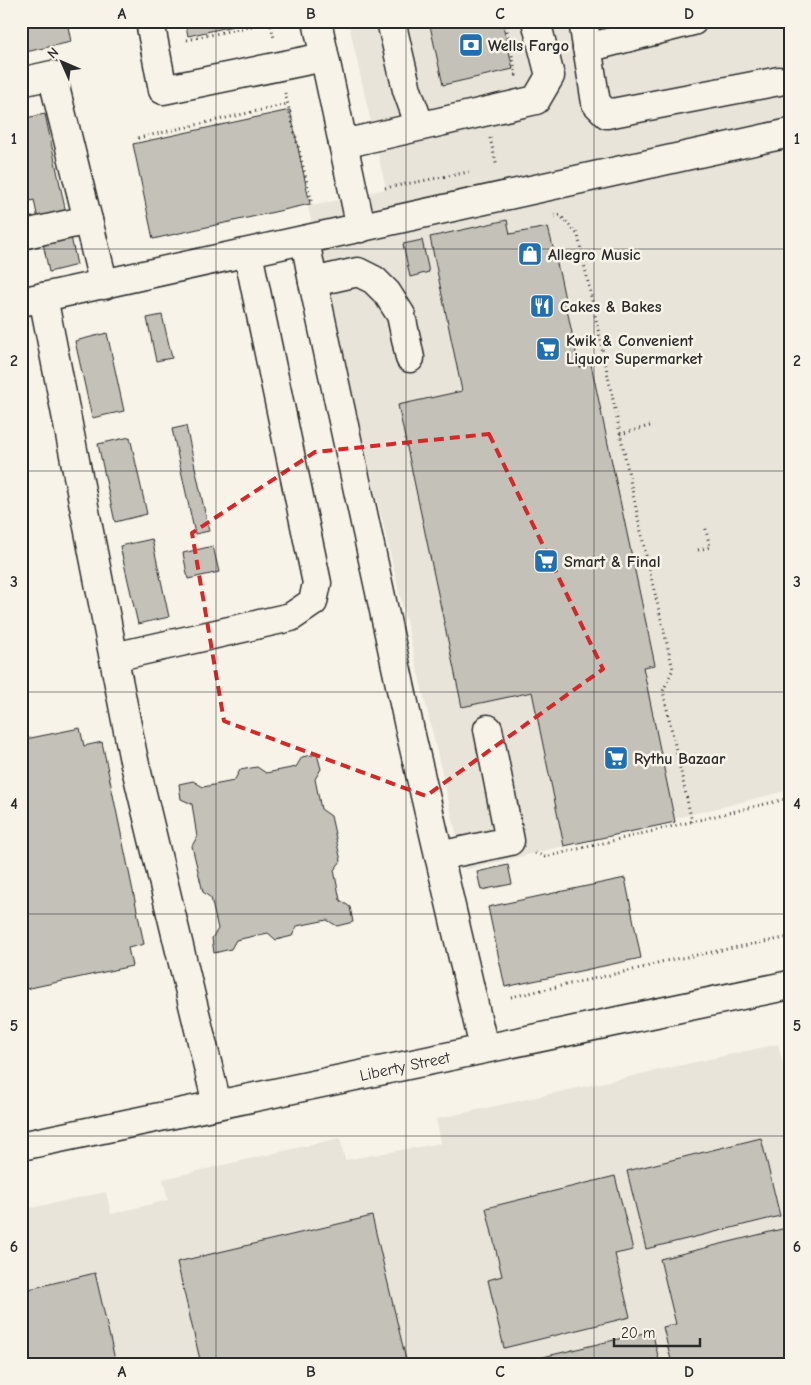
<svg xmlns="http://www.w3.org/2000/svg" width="811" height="1385" viewBox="0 0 811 1385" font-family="'Comic Neue',sans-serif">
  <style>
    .built { fill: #e8e4da }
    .building { fill: #c4c1b9; stroke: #2b2b2b }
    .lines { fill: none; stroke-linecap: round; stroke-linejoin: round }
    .minor-casing { stroke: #2b2b2b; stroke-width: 31 }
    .path { stroke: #2b2b2b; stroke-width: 3; stroke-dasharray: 1 4; stroke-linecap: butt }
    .minor { stroke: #f7f3e8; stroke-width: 28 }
    .marked { fill: none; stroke: #d62828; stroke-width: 4; stroke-dasharray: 10 6; stroke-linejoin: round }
    .grid { fill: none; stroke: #2b2b2b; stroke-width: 1; stroke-opacity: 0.55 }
    .labels { text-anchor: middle; stroke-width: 5; stroke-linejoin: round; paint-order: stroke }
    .poi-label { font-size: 16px; font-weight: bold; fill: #2b2b2b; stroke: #f7f3e8; text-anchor: start }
    .street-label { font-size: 16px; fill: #2b2b2b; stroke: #f7f3e8 }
    .neatline { fill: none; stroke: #2b2b2b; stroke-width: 2 }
    .grid-label { font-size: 16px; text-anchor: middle; font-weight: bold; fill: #2b2b2b }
  </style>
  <rect width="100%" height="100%" fill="#f7f3e8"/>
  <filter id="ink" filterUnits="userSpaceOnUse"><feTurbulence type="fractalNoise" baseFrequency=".02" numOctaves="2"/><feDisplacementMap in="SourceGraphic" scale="10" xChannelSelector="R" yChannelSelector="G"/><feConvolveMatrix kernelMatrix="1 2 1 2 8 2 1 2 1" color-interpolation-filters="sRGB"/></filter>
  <g filter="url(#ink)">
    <g class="built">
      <path d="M 348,21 L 790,21 L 790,790 L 465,870 L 308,207 L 386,189 Z"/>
      <path d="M 778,1044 L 783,1065 L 790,1069 L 790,1364 L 21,1364 L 21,1210 L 106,1192 L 111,1214 L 168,1200 L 163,1179 L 340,1138 L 345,1160 L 441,1143 L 436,1119 Z"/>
    </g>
    <g class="building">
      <path d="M 21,21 L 67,21 L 71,42 L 21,53 Z"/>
      <path d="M 185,21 L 256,21 L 188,36 Z"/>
      <path d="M 429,21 L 502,21 L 513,69 L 443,85 Z"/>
      <path d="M 290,110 L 310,204 L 153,239 L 133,144 Z"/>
      <path d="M 45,114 L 77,265 L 49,272 L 34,200 L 21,203 L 21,119 Z"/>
      <path d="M 507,220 L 510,234 L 548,227 L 561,280 L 579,367 L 591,364 L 655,665 L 643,667 L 675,822 L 564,846 L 532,692 L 462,707 L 398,405 L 462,391 L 430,237 Z"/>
      <path d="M 422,240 L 429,272 L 410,277 L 403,244 Z"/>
      <path d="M 162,315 L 172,358 L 156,361 L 147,318 Z"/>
      <path d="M 107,333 L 124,411 L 92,418 L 75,341 Z"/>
      <path d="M 186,426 L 209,531 L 195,534 L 172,429 Z"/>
      <path d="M 130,437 L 147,514 L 115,522 L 98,444 Z"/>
      <path d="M 152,539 L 169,617 L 138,624 L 120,546 Z"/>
      <path d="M 213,546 L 219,572 L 188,579 L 183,553 Z"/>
      <path d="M 80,728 L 84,746 L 102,742 L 144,944 L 128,948 L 132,966 L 21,990 L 21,740 Z"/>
      <path d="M 317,754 L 321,769 L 315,779 L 321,809 L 331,816 L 341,861 L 334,870 L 340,900 L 350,907 L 353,922 L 337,926 L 327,920 L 297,926 L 292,936 L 276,940 L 268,933 L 236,940 L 231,949 L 214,953 L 212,938 L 218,929 L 211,898 L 203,892 L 192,846 L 197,837 L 192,804 L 181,799 L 179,784 L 193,781 L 203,787 L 234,781 L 240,770 L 257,767 L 266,773 L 296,767 L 302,757 Z"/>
      <path d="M 508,865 L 512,884 L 481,890 L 477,872 Z"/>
      <path d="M 625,878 L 641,958 L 505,987 L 488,907 Z"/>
      <path d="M 761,1138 L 780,1216 L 646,1249 L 627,1171 Z"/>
      <path d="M 615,1176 L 633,1250 L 615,1254 L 630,1317 L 504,1348 L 488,1280 L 502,1276 L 486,1208 Z"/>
      <path d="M 372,1216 L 407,1364 L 201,1364 L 177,1262 Z"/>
      <path d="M 790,1227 L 790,1364 L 672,1364 L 663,1327 L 676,1324 L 660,1259 Z"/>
      <path d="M 95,1273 L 116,1364 L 21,1364 L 21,1291 Z"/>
      <path d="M 652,1331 L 660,1364 L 518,1364 L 518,1363 Z"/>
    </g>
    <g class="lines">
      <defs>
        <g id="minor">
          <path d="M 317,21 L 361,228"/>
          <path d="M 391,21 L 407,90 L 420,126"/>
          <path d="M 583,21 L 596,103 L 607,114 L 779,81"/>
          <path d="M 151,27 L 163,90 L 324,57"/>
          <path d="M 587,48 L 693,21"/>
          <path d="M 21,82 L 52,75 L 104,285"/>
          <path d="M 343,144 L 536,100 L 550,76 L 536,21"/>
          <path d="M 21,235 L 88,220"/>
          <path d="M 305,240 L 313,282 L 358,272 L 374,280 L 387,293 L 401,315 L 410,358"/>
          <path d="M 313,282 L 410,731 L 484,1048"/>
          <path d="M 43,297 L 133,756 L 217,1104"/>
          <path d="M 21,302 L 790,133"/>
          <path d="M 114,657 L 291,617 L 313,602 L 317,583 L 248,253"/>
          <path d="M 439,856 L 510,841 L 488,729"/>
          <path id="s1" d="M 21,1146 L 790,985"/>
        </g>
      </defs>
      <use href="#minor" class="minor-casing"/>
      <g class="path">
        <path d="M 270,21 L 274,38"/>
        <path d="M 505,21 L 516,75 L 514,75"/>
        <path d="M 187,40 L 270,22"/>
        <path d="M 285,93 L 311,199 L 311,209"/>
        <path d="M 138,138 L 288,104"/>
        <path d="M 490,138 L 497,167"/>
        <path d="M 385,188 L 469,172"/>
        <path d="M 554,216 L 560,215 L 578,235 L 647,560 L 673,669 L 663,691 L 692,822"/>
        <path d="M 620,434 L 650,426"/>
        <path d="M 698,550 L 710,547 L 705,526"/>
        <path d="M 535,853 L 545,857 L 790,798"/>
        <path d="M 511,997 L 646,967 L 660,962 L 790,937"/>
        <path d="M 786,1029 L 790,1028"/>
      </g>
      <use href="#minor" class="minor"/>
    </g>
  </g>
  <path class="marked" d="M 489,434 L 603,669 L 426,796 L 224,721 L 192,533 L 315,452 Z"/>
  <path class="grid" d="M 216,21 L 216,1364M 406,21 L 406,1364M 594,21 L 594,1364M 21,249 L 790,249M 21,471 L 790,471M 21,692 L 790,692M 21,914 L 790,914M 21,1136 L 790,1136"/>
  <defs>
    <symbol id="bank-square" viewBox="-11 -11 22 22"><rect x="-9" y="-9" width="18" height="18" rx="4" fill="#1f6fb2" stroke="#f7f3e8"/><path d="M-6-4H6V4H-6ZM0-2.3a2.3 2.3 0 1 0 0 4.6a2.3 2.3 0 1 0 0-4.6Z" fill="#fff"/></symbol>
    <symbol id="shop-square" viewBox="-11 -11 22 22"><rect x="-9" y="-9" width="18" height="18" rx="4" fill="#1f6fb2" stroke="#f7f3e8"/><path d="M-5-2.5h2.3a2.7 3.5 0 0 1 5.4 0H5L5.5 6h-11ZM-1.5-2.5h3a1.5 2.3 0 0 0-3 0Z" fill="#fff"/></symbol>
    <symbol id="restaurant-square" viewBox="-11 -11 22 22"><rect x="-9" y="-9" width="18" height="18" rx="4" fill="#1f6fb2" stroke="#f7f3e8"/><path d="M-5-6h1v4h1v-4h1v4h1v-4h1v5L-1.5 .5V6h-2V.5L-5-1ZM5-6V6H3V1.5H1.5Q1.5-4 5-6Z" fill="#fff"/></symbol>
    <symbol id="supermarket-square" viewBox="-11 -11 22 22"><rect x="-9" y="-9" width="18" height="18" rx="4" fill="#1f6fb2" stroke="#f7f3e8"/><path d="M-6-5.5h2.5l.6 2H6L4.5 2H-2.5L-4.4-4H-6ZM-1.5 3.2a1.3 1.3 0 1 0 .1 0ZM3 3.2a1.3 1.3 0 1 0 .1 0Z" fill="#fff"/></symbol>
  </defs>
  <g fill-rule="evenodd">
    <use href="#bank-square" x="457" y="31" width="28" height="28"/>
    <use href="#shop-square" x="516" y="240" width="28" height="28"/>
    <use href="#restaurant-square" x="528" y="292" width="28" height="28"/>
    <use href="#supermarket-square" x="534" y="335" width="28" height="28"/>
    <use href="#supermarket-square" x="532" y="547" width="28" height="28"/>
    <use href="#supermarket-square" x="602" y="744" width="28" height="28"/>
  </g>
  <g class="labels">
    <g class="poi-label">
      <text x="488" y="51">Wells Fargo</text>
      <text x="548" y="260">Allegro Music</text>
      <text x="560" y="312">Cakes &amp; Bakes</text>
      <text x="566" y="346">Kwik &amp; Convenient<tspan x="566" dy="18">Liquor Supermarket</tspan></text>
      <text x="564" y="567">Smart &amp; Final</text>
      <text x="634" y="764">Rythu Bazaar</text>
    </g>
    <g class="street-label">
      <text dy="6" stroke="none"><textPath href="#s1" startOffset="392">Liberty Street</textPath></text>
    </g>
  </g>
  <rect width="811" height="1385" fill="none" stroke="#f7f3e8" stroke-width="55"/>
  <g transform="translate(62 62) rotate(315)" stroke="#f7f3e8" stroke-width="4" paint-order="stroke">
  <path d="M0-4L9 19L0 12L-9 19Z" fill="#2b2b2b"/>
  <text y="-8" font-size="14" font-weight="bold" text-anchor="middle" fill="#2b2b2b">N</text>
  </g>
  <path d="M614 1338v8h86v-8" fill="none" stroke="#2b2b2b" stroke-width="2.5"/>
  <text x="621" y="1338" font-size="15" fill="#2b2b2b" stroke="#f7f3e8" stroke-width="4" paint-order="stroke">20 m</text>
  <rect x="28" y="28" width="756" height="1330" class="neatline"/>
  <g class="grid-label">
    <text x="122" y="19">A</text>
    <text x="311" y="19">B</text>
    <text x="500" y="19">C</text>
    <text x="689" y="19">D</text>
    <text x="14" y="144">1</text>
    <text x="797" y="144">1</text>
    <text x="14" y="366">2</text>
    <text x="797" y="366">2</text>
    <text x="14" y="587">3</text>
    <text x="797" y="587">3</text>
    <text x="14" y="809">4</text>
    <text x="797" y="809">4</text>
    <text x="14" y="1031">5</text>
    <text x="797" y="1031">5</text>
    <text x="14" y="1252">6</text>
    <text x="797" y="1252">6</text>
    <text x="122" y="1377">A</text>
    <text x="311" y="1377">B</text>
    <text x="500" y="1377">C</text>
    <text x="689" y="1377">D</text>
  </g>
</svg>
